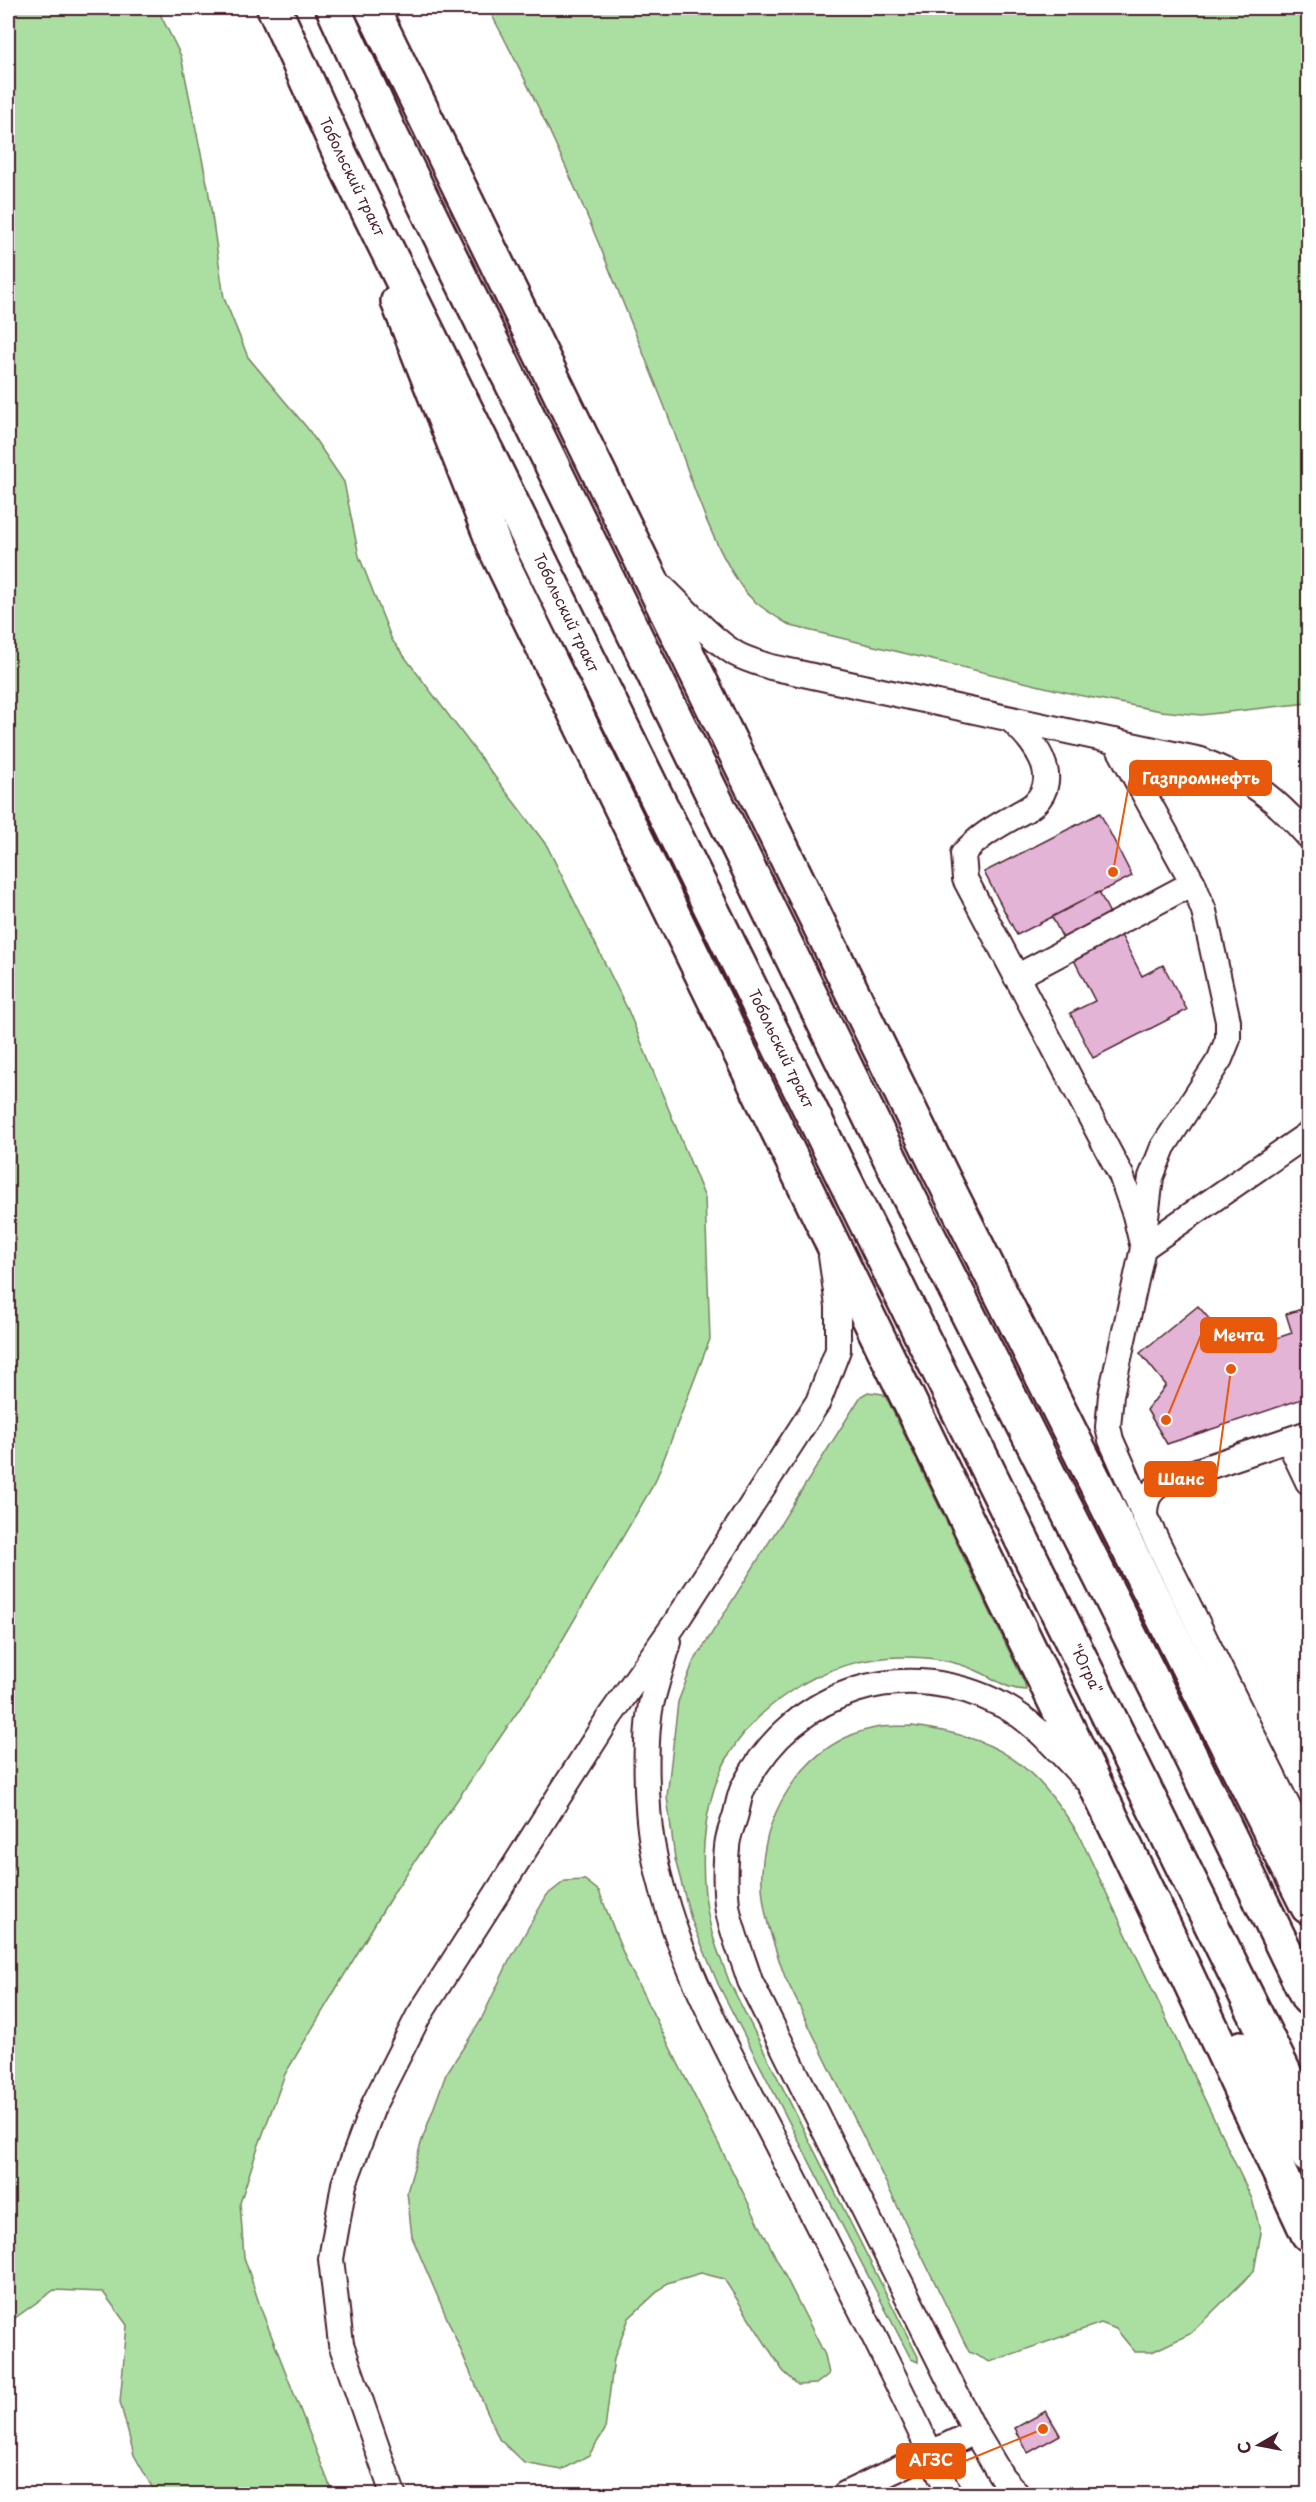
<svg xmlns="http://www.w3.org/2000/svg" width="1316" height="2502" viewBox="0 0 1316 2502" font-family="'Playpen Sans',sans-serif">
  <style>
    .green { fill: #abdfa1; stroke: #7a7f66; stroke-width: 1.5 }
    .building { fill: #e3b4d6; stroke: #4a1f2b; stroke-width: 1.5 }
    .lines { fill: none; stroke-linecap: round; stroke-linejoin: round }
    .service-casing { stroke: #4a1f2b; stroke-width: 28 }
    .primary-casing { stroke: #4a1f2b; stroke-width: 38 }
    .trunk-casing { stroke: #4a1f2b; stroke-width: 38 }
    .service { stroke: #fff; stroke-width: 24 }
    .primary { stroke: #fff; stroke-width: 33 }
    .trunk { stroke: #fff; stroke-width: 33 }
    .labels { text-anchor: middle; stroke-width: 4.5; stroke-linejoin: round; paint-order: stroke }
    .street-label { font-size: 15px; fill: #4a1f2b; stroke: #fff }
    .leader { fill: none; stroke: #e8590c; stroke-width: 2 }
    .callout-dot { fill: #e8590c; stroke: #fff; stroke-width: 2 }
    .callout { fill: #e8590c; stroke: #e8590c; stroke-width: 2 }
    .callout-label { font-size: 16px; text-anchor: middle; font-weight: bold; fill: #fff }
  </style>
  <rect width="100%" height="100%" fill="#fff"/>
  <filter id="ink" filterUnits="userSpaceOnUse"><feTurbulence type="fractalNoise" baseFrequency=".0167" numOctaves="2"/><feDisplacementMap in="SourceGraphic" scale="12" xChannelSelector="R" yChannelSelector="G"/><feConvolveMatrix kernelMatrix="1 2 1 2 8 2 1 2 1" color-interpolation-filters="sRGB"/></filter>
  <g filter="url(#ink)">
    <g class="green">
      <path d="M 8,8 L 157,8 L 181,56 L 208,188 L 224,298 L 248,357 L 308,429 L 344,482 L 359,556 L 392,640 L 547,846 L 628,1010 L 705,1198 L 710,1339 L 655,1482 L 536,1685 L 394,1892 L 285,2074 L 257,2150 L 240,2203 L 244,2257 L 261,2309 L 333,2494 L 156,2494 L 134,2455 L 120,2402 L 127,2325 L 103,2292 L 54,2290 L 8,2323 Z"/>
      <path d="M 488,8 L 1308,8 L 1308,703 L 1201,715 L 1161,711 L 1078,695 L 791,626 C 772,614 751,603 739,583 C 701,525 686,458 660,395 C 608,264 555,131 488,8 Z"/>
      <path d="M 868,1392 L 883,1394 L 888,1401 L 1025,1684 L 1026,1690 C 1006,1690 993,1677 975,1670 C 954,1661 927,1657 904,1657 C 861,1657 823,1669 788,1693 C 765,1709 743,1730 729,1755 C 700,1804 698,1875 711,1929 C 715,1946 723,1964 729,1981 L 918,2357 L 918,2362 L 911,2359 L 718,1984 L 691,1919 L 675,1859 L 667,1797 L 678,1702 L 693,1663 L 861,1396 Z"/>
      <path d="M 912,1726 C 998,1737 1031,1761 1078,1833 L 1252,2199 L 1261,2233 L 1254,2271 L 1190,2334 L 1152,2352 L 1135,2352 L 1116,2329 L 1101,2323 L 990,2362 L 969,2352 L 785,1977 C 773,1943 760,1907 762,1871 C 766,1805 809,1741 875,1728 C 887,1725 900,1727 912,1726 Z"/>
      <path d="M 585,1880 L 599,1891 L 626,1960 L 825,2355 L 829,2374 L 816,2384 L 798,2385 L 783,2371 L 724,2279 L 701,2273 L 667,2283 L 629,2318 L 614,2358 L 605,2430 L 589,2455 L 562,2470 L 524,2463 L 499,2439 L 412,2237 L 407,2192 L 422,2140 L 446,2074 L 480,2022 L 508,1963 L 547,1895 L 565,1881 Z"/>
    </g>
    <g class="building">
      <path d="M 1100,813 L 1132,876 L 1017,935 L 984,872 Z"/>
      <path d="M 1099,892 L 1142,976 L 1163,965 L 1187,1010 L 1093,1058 L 1070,1013 L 1095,1001 L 1052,917 Z"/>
      <path d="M 1198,1306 L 1237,1351 L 1292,1333 L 1286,1314 L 1308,1307 L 1308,1397 L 1167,1444 L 1147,1410 L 1166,1385 L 1140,1353 Z"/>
      <path d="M 1046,2411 L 1060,2435 L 1028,2453 L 1015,2428 Z"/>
    </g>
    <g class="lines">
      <defs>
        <g id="service">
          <path d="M 660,585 C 684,607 708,637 736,654 C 747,660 759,663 771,667 L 1201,760 C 1252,781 1272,795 1308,836"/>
          <path d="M 1010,719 C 1032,739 1064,776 1034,804 C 1029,809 1021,812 1015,816 C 995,827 978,837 963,854 L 965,879 L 1121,1175 L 1135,1215 L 1143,1248 L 1111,1395 L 1108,1427 L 1111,1440 L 1145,1517 L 1308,1847"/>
          <path d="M 1115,741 L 1193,883 L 1204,911 L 1228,1021 L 1228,1039 L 1220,1059 L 1163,1147 L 1151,1177 L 1144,1234"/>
          <path d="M 1016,977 L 1193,883"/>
          <path d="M 1143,1248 L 1308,1134"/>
          <path d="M 1288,1440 L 1308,1482"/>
          <path d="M 1145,1517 C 1145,1499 1149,1491 1164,1482 L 1308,1433"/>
          <path d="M 669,1642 C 663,1663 656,1684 651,1705 C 644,1739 646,1808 652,1843 C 671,1951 724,2042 773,2137 C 833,2256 895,2373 949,2494"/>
          <path d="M 393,2494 L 341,2344 L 331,2259 L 344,2184 L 374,2104 L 418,2017 L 610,1716 L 674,1625 L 818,1402 L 838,1350 L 838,1306 L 831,1256"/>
          <path d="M 845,2494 L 975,2432"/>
          <path d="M 1017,2494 L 1002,2477 L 975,2432 L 750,1981 C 743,1958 733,1935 728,1911 C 725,1895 725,1865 727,1848 C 727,1837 732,1827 735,1817 C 738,1807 739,1795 744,1786 C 795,1688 906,1654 1004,1706 C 1036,1723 1060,1753 1085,1779"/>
        </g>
        <g id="primary">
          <path d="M 372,8 L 941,1174 L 1308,1907"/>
          <path d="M 398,301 L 497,552 L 1163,1924 L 1308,2234"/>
          <path d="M 1241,2048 L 1308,2156"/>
        </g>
        <g id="trunk">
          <path d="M 274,8 L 341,156 L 1308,2121"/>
          <path d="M 333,8 L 389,131 L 908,1195 L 1183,1741 L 1308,1998"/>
        </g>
      </defs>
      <use href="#service" class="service-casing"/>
      <use href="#primary" class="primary-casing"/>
      <use href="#trunk" class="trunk-casing"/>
      <use href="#service" class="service"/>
      <use href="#primary" class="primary"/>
      <use href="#trunk" class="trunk"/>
    </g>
  </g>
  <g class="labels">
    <g class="street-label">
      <text transform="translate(352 177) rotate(64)" y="5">Тобольский тракт</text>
      <text transform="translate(566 613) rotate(64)" y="5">Тобольский тракт</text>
      <text transform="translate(781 1049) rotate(64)" y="5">Тобольский тракт</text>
      <text transform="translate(1086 1669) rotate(64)" y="5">"Югра"</text>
    </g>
  </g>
  <path class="leader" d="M1113 872L1130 778M1166 1420L1201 1335M1231 1369L1216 1479M1043 2429L965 2461"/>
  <g class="callout-dot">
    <circle cx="1113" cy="872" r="6"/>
    <circle cx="1166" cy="1420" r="6"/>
    <circle cx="1231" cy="1369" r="6"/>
    <circle cx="1043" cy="2429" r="6"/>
  </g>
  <g class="callout">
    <rect x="1130" y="761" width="141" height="34" rx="6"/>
    <rect x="1201" y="1318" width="75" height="34" rx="6"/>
    <rect x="1145" y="1462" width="71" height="34" rx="6"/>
    <rect x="897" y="2444" width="68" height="34" rx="6"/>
  </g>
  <g class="callout-label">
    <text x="1201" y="784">Газпромнефть</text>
    <text x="1239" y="1341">Мечта</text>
    <text x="1181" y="1485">Шанс</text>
    <text x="931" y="2466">АГЗС</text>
  </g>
  <rect width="1316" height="2502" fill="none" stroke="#fff" stroke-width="30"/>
  <rect x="15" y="15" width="1286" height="2472" fill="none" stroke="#4a1f2b" stroke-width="2" filter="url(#ink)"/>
  <g transform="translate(1259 2445) rotate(260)" stroke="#ffffff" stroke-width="4.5" paint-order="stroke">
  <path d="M0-4.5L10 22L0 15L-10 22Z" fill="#4a1f2b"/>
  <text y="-9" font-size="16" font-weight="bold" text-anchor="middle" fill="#4a1f2b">С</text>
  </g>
</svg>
